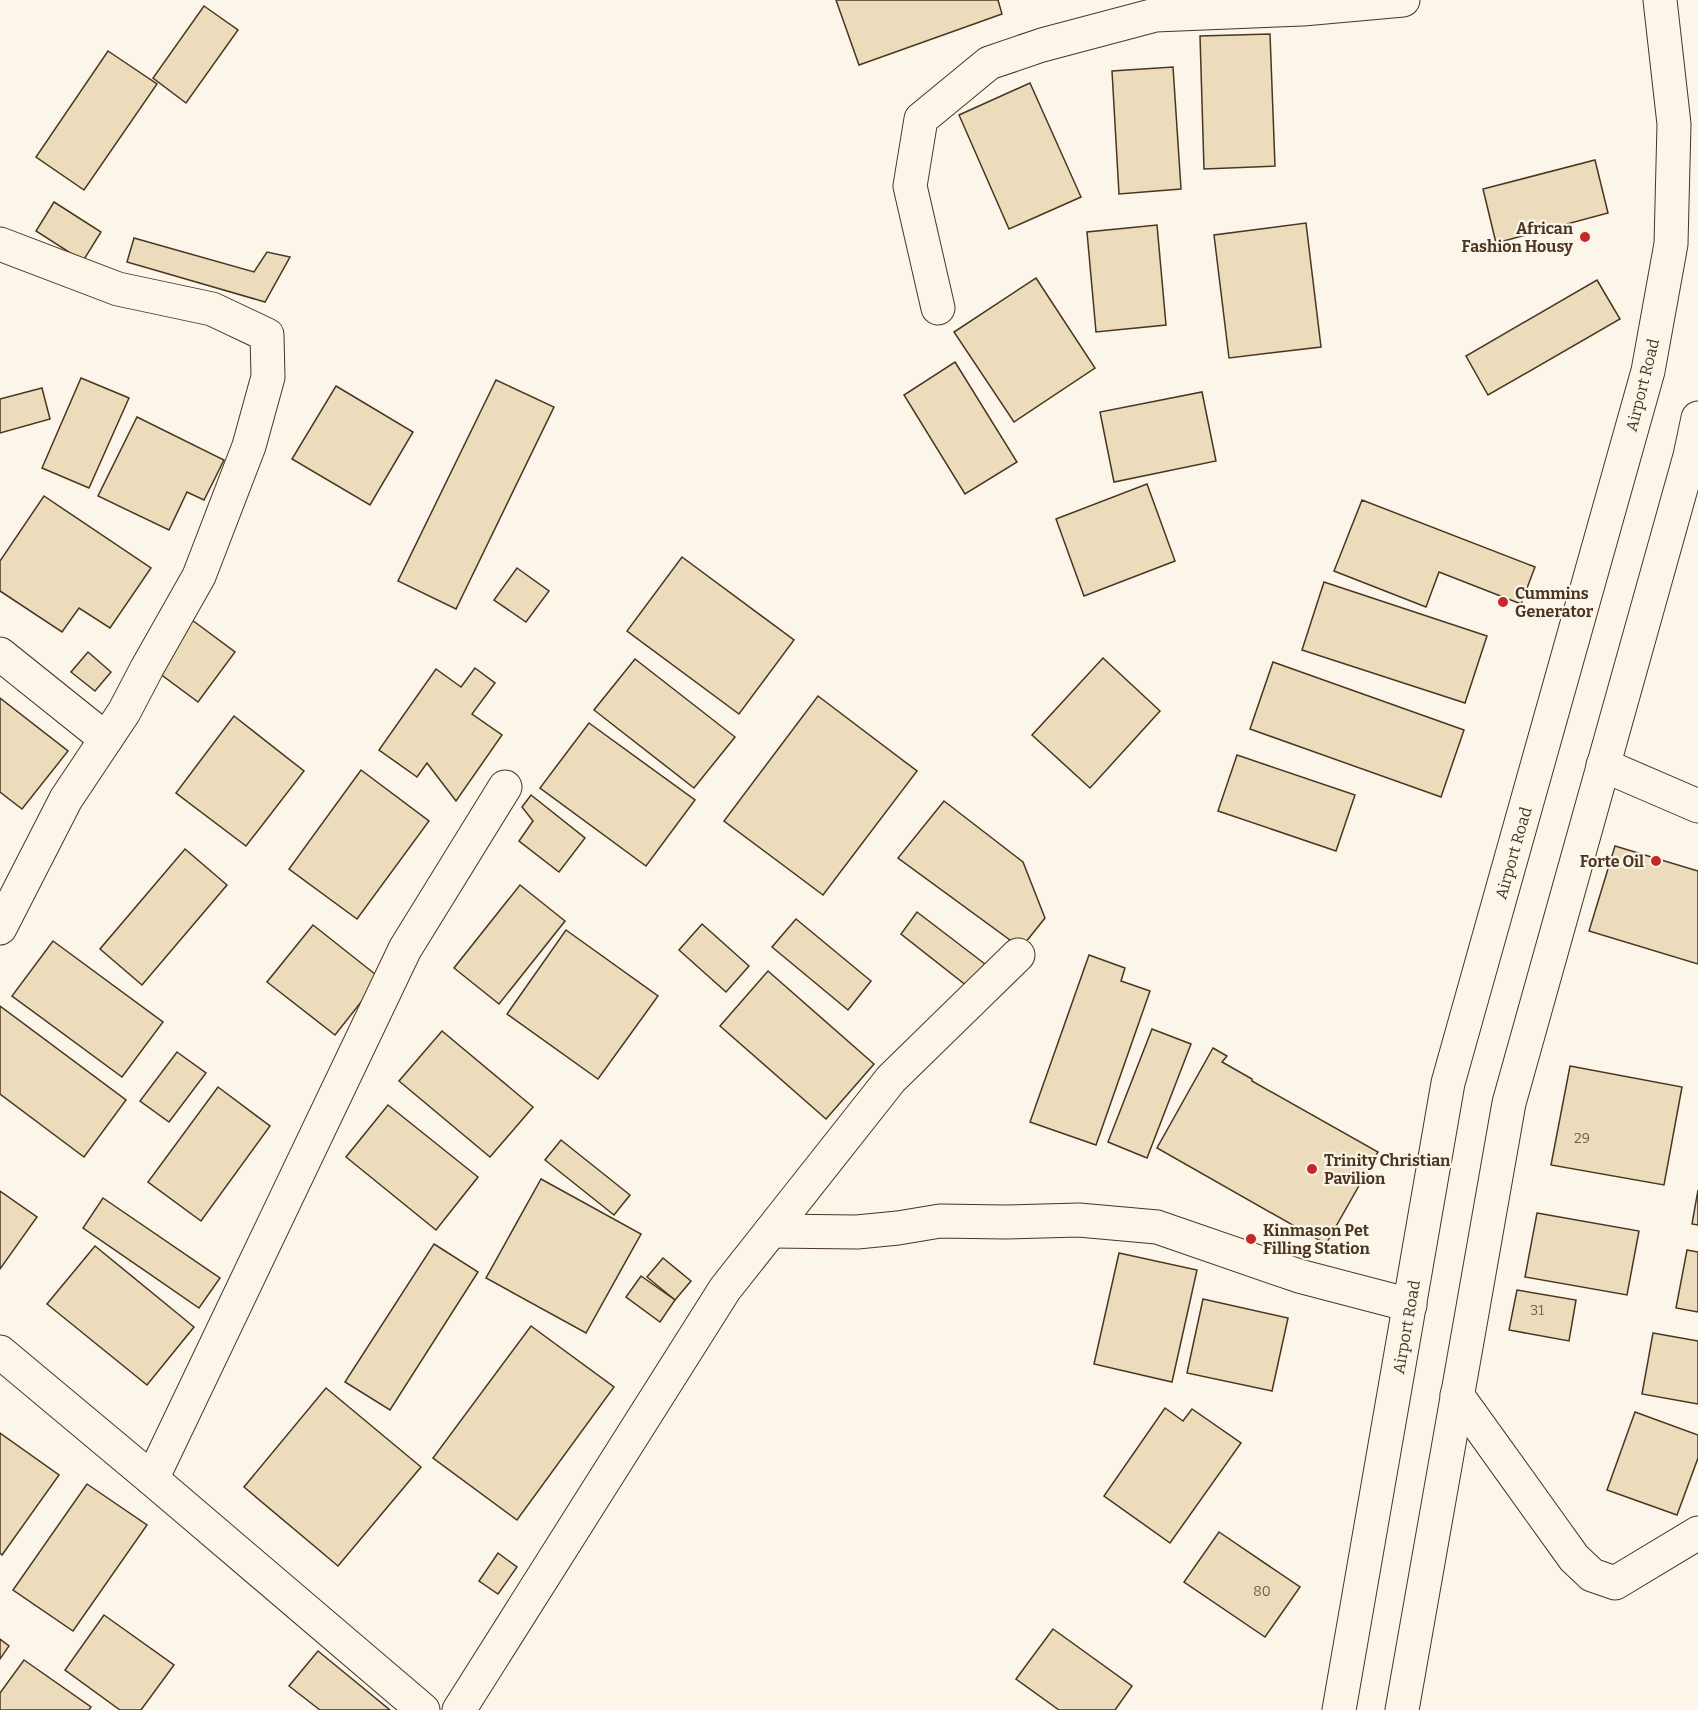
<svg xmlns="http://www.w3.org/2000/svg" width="1698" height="1710" viewBox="0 0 1698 1710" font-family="Bitter,serif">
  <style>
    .building { fill: #ecdcbc; stroke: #4a3520; stroke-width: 1.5 }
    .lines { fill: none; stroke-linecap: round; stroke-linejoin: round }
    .minor-casing { stroke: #4a3520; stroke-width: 35 }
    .secondary-casing { stroke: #4a3520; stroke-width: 35 }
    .minor { stroke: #fbf6e9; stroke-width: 33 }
    .secondary { stroke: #fbf6e9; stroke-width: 33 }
    .poi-dot { fill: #c62828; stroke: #fbf6e9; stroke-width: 2 }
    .labels { text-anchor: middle; stroke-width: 4.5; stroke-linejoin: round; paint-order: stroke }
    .number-label { font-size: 14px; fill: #725f47 }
    .poi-label { font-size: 16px; font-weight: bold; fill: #4a3520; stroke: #fbf6e9; text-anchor: start }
    .street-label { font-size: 16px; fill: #4a3520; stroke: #fbf6e9 }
  </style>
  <rect width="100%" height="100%" fill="#fbf6e9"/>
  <g class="building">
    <path d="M 836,0 L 998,0 L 1002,14 L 859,65 Z"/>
    <path d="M 204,6 L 238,30 L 186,103 L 153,78 Z"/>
    <path d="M 1270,34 L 1275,166 L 1204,169 L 1200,36 Z"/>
    <path d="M 108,51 L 157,84 L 84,190 L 36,157 Z"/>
    <path d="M 1173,67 L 1181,189 L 1119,194 L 1112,71 Z"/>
    <path d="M 1030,83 L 1081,197 L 1009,229 L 959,115 Z"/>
    <path d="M 1595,160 L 1608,213 L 1496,243 L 1483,189 Z"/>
    <path d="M 54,202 L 101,232 L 83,261 L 36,231 Z"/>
    <path d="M 1306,223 L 1321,347 L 1229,358 L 1214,235 Z"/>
    <path d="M 1157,225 L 1166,325 L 1096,332 L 1087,232 Z"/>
    <path d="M 134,238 L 254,272 L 267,252 L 290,257 L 265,302 L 127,262 Z"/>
    <path d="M 1036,278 L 1095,368 L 1014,422 L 954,332 Z"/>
    <path d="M 1597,280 L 1620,319 L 1488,395 L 1466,356 Z"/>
    <path d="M 955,362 L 1017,462 L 965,494 L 904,395 Z"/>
    <path d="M 81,378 L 129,398 L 89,488 L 42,468 Z"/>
    <path d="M 496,380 L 554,407 L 456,609 L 398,581 Z"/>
    <path d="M 336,386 L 413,432 L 370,505 L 292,459 Z"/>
    <path d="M 42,388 L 50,419 L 0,433 L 0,399 Z"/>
    <path d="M 1202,392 L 1216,461 L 1114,482 L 1100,412 Z"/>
    <path d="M 137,417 L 224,460 L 204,500 L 187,492 L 169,530 L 98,496 Z"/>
    <path d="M 1147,484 L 1175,561 L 1084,596 L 1056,519 Z"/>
    <path d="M 44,496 L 151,568 L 110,628 L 79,608 L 62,632 L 0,591 L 0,561 Z"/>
    <path d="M 1362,500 L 1535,567 L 1521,604 L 1439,572 L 1426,607 L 1334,571 Z"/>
    <path d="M 682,557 L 794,640 L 739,714 L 627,631 Z"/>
    <path d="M 517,568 L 549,591 L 526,622 L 494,600 Z"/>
    <path d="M 1324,582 L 1487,636 L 1465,703 L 1302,650 Z"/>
    <path d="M 192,620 L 235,652 L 198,702 L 155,670 Z"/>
    <path d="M 88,652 L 111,672 L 95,691 L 71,672 Z"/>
    <path d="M 1103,658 L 1160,711 L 1090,788 L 1032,735 Z"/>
    <path d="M 635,659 L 735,737 L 694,788 L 594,710 Z"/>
    <path d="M 1273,662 L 1464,730 L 1441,797 L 1250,729 Z"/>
    <path d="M 475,668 L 495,683 L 472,714 L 502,735 L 456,801 L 427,763 L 417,777 L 379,750 L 436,669 L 461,687 Z"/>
    <path d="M 818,696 L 917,771 L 823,895 L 724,821 Z"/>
    <path d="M 0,698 L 68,751 L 22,809 L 0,792 Z"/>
    <path d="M 234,716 L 304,771 L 246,846 L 176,793 Z"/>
    <path d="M 589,723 L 695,800 L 646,866 L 540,788 Z"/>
    <path d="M 1237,755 L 1355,795 L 1336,851 L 1218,811 Z"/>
    <path d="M 361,770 L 429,821 L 357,919 L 289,869 Z"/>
    <path d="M 531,795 L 585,838 L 559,872 L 519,841 L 533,821 L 522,807 Z"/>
    <path d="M 944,801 L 1023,862 L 1045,918 L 1021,948 L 898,858 Z"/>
    <path d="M 1615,846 L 1698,871 L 1698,964 L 1589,931 Z"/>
    <path d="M 185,849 L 227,885 L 142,985 L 100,949 Z"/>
    <path d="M 520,885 L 565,921 L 499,1004 L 454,968 Z"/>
    <path d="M 917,912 L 985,964 L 967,986 L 901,934 Z"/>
    <path d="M 796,919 L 871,981 L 848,1010 L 772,947 Z"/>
    <path d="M 702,924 L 749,966 L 726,992 L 679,950 Z"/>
    <path d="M 313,925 L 380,978 L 335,1035 L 267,982 Z"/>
    <path d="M 566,930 L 658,996 L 598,1079 L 507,1014 Z"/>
    <path d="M 53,941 L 163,1022 L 122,1077 L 12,996 Z"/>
    <path d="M 1089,955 L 1125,968 L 1121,981 L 1150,991 L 1096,1145 L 1030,1122 Z"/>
    <path d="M 768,971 L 874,1064 L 826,1119 L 720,1026 Z"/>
    <path d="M 0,1006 L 126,1100 L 84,1157 L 0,1094 Z"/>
    <path d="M 1152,1029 L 1191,1044 L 1147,1158 L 1108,1142 Z"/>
    <path d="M 442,1031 L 533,1107 L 490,1157 L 399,1081 Z"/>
    <path d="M 1213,1048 L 1227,1056 L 1222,1062 L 1252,1079 L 1252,1081 L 1378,1152 L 1326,1244 L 1157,1148 Z"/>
    <path d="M 177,1052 L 206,1073 L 169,1122 L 140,1101 Z"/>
    <path d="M 1570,1066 L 1682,1087 L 1664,1185 L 1551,1165 Z"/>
    <path d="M 218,1087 L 270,1126 L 201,1221 L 148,1182 Z"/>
    <path d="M 388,1105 L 478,1177 L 436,1230 L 346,1157 Z"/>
    <path d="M 561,1140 L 630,1195 L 614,1215 L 545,1160 Z"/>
    <path d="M 541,1179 L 641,1234 L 586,1333 L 486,1278 Z"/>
    <path d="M 1698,1190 L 1698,1225 L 1692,1224 Z"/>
    <path d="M 0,1191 L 37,1217 L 0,1269 Z"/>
    <path d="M 103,1198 L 220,1278 L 199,1308 L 83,1228 Z"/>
    <path d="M 1537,1213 L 1639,1231 L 1627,1295 L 1525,1277 Z"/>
    <path d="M 434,1244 L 478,1272 L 390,1410 L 345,1382 Z"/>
    <path d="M 95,1246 L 194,1327 L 147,1385 L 47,1304 Z"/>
    <path d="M 1687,1250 L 1698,1252 L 1698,1312 L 1676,1308 Z"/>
    <path d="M 1119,1253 L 1197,1270 L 1172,1382 L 1094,1364 Z"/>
    <path d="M 663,1258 L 691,1281 L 675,1300 L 647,1277 Z"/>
    <path d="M 641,1276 L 675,1300 L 660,1322 L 626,1297 Z"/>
    <path d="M 1517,1290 L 1576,1300 L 1569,1341 L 1509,1330 Z"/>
    <path d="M 1203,1299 L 1288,1318 L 1272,1391 L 1187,1373 Z"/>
    <path d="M 531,1326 L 614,1387 L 517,1520 L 433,1458 Z"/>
    <path d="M 1653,1333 L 1698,1341 L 1698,1404 L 1642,1394 Z"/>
    <path d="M 326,1388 L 421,1467 L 338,1566 L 244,1487 Z"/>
    <path d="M 1165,1408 L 1183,1421 L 1192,1409 L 1241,1443 L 1170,1543 L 1104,1496 Z"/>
    <path d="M 1635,1412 L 1698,1435 L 1698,1458 L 1677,1515 L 1607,1490 Z"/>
    <path d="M 0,1433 L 59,1475 L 2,1555 L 0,1553 Z"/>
    <path d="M 87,1484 L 147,1525 L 73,1631 L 13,1590 Z"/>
    <path d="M 1219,1532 L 1300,1587 L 1265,1637 L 1184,1582 Z"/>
    <path d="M 498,1553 L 517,1567 L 498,1594 L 479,1581 Z"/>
    <path d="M 104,1615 L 174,1665 L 141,1710 L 120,1710 L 65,1670 Z"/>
    <path d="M 1053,1629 L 1132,1686 L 1115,1710 L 1059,1710 L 1016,1679 Z"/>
    <path d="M 0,1639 L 9,1646 L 0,1659 Z"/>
    <path d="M 318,1651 L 390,1710 L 320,1710 L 289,1686 Z"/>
    <path d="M 24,1660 L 91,1707 L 89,1710 L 0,1710 L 0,1693 Z"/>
  </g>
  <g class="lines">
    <defs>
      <g id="minor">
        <path d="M 0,244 L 118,289 L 212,309 L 267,335 L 268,377 L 249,446 L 199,576 L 147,668 L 124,712 L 66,799 L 0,928"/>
        <path d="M 938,308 L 910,186 L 921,119 L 989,63 L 1042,45 L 1155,15 L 1303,9 L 1403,0"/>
        <path d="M 0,654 L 106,739"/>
        <path d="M 1603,765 L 1698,806"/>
        <path d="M 771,1231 L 857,1232 L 898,1228 L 940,1221 L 1005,1222 L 1079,1220 L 1157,1227 L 1299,1276 L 1410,1305"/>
        <path d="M 0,1352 L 152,1479 L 423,1710"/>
        <path d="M 1457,1395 L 1574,1558 L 1592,1575 L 1615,1583 L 1698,1533"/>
        <path d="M 152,1479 L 405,949 L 505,787"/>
        <path d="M 459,1710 L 725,1289 L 891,1079 L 1018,955"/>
      </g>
      <g id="secondary">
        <path d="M 1339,1710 L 1448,1083 L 1648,371 L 1671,244 L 1674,124 L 1660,0"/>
        <path d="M 1402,1710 L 1509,1103 L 1690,456 L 1698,418"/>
      </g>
    </defs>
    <use href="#minor" class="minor-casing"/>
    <use href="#secondary" class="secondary-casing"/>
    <use href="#minor" class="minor"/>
    <use href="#secondary" class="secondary"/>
  </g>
  <g class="poi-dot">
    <circle cx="1585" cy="237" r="6"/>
    <circle cx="1503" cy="602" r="6"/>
    <circle cx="1656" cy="861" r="6"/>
    <circle cx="1312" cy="1169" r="6"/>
    <circle cx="1251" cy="1239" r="6"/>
  </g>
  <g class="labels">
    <g class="number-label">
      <text x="1582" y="1143">29</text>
      <text x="1537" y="1315">31</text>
      <text x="1262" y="1596">80</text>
    </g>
    <g class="poi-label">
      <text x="1573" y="234" text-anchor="end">African<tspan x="1573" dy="18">Fashion Housy</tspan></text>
      <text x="1515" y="599">Cummins<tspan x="1515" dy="18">Generator</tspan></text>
      <text x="1644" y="867" text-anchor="end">Forte Oil</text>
      <text x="1324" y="1166">Trinity Christian<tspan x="1324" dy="18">Pavilion</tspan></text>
      <text x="1263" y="1236">Kinmason Pet<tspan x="1263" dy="18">Filling Station</tspan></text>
    </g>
    <g class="street-label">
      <text transform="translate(1642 385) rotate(-76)" y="6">Airport Road</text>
      <text transform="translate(1513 853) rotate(-74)" y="6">Airport Road</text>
      <text transform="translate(1406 1327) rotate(-80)" y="6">Airport Road</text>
    </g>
  </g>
</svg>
